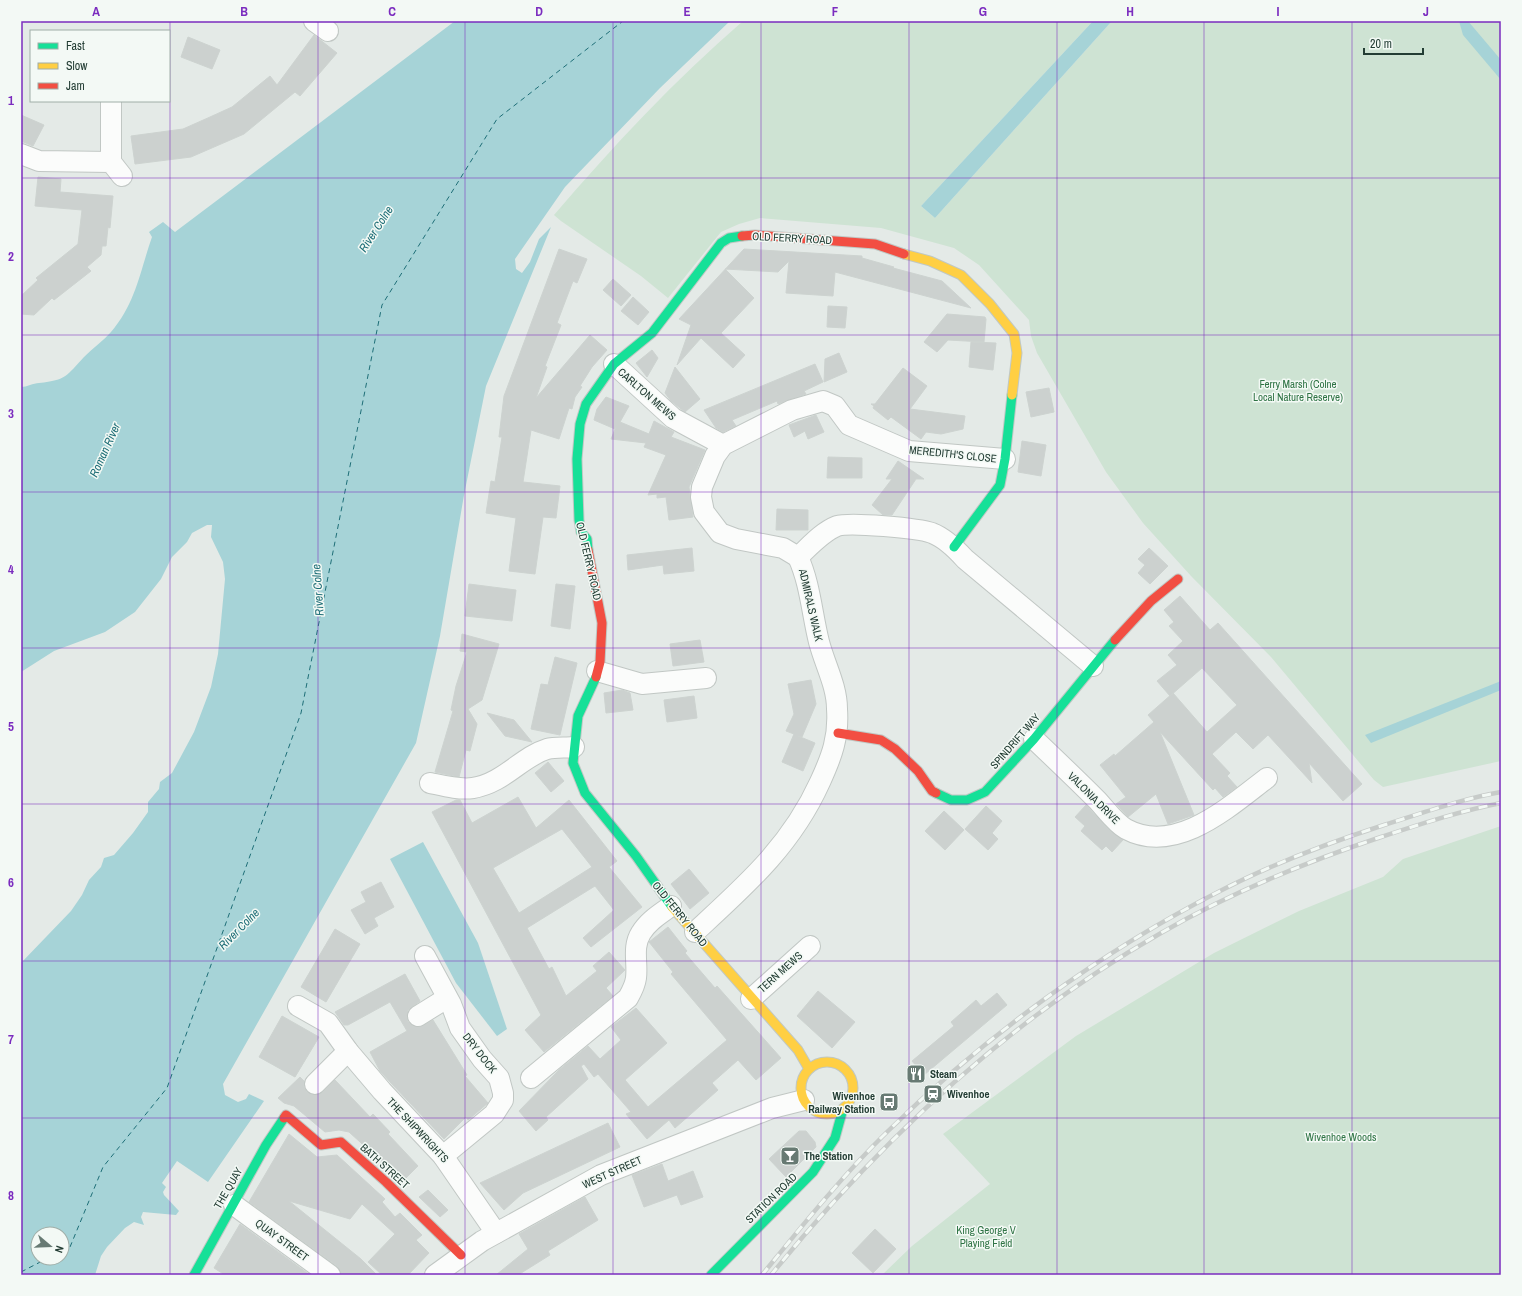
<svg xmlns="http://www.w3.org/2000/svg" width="1522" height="1296" viewBox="0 0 1522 1296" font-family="'Archivo Narrow',sans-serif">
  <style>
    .green { fill: #cee3d3 }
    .water { fill: #a6d3d7; fill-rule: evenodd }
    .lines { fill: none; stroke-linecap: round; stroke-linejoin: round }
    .ferry { stroke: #1e6e77; stroke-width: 1; stroke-dasharray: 5 4; stroke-linecap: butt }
    .building { fill: #ccd1cf; stroke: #cdd3d0; fill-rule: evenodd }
    .street-casing { stroke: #c1c7c4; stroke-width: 22 }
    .fast-casing { stroke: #c0c8c4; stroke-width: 11 }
    .slow-casing { stroke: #c0c8c4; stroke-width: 11 }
    .jam-casing { stroke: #c0c8c4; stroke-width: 11 }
    .street { stroke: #fbfcfb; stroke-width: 20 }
    .fast { stroke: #16e098; stroke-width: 9 }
    .slow { stroke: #ffcf43; stroke-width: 9 }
    .jam { stroke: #f24e42; stroke-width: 9 }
    .rail-casing { stroke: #c7cbc9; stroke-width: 4.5 }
    .rail { stroke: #f3f9f5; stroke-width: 3; stroke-dasharray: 9; stroke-linecap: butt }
    .grid { fill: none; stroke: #7b2cbf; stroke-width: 1; stroke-opacity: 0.55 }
    .labels { text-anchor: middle; stroke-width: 3; stroke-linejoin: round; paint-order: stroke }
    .street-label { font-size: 11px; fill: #233d34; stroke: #f3f9f5 }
    .park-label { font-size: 11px; fill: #2e7344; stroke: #f3f9f5 }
    .poi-label { font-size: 11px; font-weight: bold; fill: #233d34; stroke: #f3f9f5; text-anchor: start }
    .water-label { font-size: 12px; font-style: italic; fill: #1e6e77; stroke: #f3f9f5 }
    .neatline { fill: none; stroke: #7b2cbf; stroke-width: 1.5 }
    .grid-label { font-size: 13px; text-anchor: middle; font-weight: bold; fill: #7b2cbf }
  </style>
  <rect width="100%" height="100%" fill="#e4eae7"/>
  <g class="green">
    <path d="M 743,21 L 1093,21 L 921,206 L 935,218 L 1112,21 L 1501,21 L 1501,761 L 1383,787 L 1374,780 L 1271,657 L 1191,576 L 1143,523 L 1106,472 L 1037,353 L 1031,336 L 1029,320 L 979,265 L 954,248 L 881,228 L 760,218 L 739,224 L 721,232 L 668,298 L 641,276 L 561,221 L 554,215 C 613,146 675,80 743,21 Z"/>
    <path d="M 1501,826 L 1501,1275 L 882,1275 L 912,1246 L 990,1184 L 943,1134 L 1076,1036 L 1214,953 L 1299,911 L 1383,877 L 1403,859 Z"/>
  </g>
  <g class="water">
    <path d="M 455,21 L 730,21 L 660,88 L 565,187 L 515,259 L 516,269 L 522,273 L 530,262 L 539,239 L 551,227 L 486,386 L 464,495 L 440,636 L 416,743 L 223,1084 L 225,1095 L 238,1102 L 246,1099 L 249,1094 L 264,1101 L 208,1182 L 177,1161 L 162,1183 L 166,1187 L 163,1192 L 164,1195 L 179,1211 L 176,1215 L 143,1212 L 141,1217 L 144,1225 L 134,1222 L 125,1228 L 107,1247 L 101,1256 L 95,1275 L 21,1275 L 21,963 L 71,911 L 82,895 L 89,880 L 101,867 L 104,858 L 114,855 L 133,833 L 148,812 L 148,802 L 159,789 L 160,782 L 172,773 L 194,732 L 211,687 L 218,654 L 225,579 L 223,562 L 211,537 L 212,525 L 207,525 L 192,533 L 187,542 L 172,557 L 161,579 L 135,612 L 105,632 L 54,651 L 21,672 L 21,387 C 27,387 33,383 39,383 C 67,380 66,376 84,357 C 93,348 103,341 111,332 C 136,303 140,271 152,237 L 149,232 L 163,222 L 175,232 ZM 38,1234 L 62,1234 L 62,1258 L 38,1258 Z"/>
    <path d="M 1093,21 L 1112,21 L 935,218 L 921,206 Z"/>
    <path d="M 1459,21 L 1468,21 L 1501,60 L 1501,80 L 1463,35 Z"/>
    <path d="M 1501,681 L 1501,690 L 1371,743 L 1365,735 Z"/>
    <path d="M 423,842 L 478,943 L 507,1029 L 497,1036 L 456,983 L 390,859 Z"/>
  </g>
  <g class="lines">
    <g class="ferry">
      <path d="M 62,1251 L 70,1247 L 103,1167 L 167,1088 L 301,713 L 382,305 L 497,119 L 623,21"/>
      <path d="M 21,1272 L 48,1258"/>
    </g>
  </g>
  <g class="building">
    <path d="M 314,35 L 337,53 L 300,96 L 295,92 L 244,134 L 191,157 L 135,164 L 131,136 L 183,129 L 210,117 L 232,107 L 270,76 L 277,85 Z"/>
    <path d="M 188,37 L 220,50 L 212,69 L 181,57 Z"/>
    <path d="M 21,115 L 44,125 L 33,146 L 21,141 Z"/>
    <path d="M 38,177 L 61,179 L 60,192 L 113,196 L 110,228 L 108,227 L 106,246 L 102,246 L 101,255 L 87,267 L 91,271 L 54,300 L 52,298 L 34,315 L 21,314 L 21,296 L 38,280 L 36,278 L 78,244 L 82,210 L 35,206 Z"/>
    <path d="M 559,249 L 587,259 L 577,283 L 573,281 L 557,323 L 561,325 L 545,366 L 547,367 L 536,398 L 590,335 L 607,350 L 592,367 L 580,386 L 582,387 L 575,397 L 572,409 L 569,408 L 559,439 L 531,430 L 523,482 L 560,486 L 556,518 L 543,517 L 535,574 L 509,571 L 516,518 L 486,513 L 491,481 L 495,482 L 502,437 L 499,437 L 504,396 Z"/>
    <path d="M 744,249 L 862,256 L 862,258 L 894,267 L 893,268 L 942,281 L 971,308 L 835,272 L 833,296 L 786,293 L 789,261 L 778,272 L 725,269 L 754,298 L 721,333 L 745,355 L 733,368 L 701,338 L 677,365 L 691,325 L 679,319 Z"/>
    <path d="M 613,279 L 631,295 L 621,306 L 603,290 Z"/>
    <path d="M 633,297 L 649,312 L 638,325 L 621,311 Z"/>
    <path d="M 828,306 L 847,307 L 845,328 L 827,327 Z"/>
    <path d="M 947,314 L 985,317 L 986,319 L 984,342 L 948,340 L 937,352 L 924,342 Z"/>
    <path d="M 971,342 L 996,343 L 993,370 L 969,367 Z"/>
    <path d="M 652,350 L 658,358 L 647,377 L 636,363 Z"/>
    <path d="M 839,353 L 847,372 L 824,382 L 825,359 Z"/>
    <path d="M 815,364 L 823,382 L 804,391 L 806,394 L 778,404 L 777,401 L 732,420 L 736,426 L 723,432 L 716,428 L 704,410 Z"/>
    <path d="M 675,367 L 700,399 L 685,412 L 671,401 L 665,393 Z"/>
    <path d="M 903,368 L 927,386 L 910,409 L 965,416 L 963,429 L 941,434 L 926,432 L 921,439 L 891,417 L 888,420 L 873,408 L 874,406 L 871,404 L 875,404 Z"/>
    <path d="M 1049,388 L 1054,412 L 1031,417 L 1026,392 Z"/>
    <path d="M 606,397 L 629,406 L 620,422 L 649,434 L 654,421 L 674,432 L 671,437 L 705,450 L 689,487 L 693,517 L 669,520 L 666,497 L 657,498 L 657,494 L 648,495 L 666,455 L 644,447 L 646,443 L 611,439 L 616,427 L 615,429 L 594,420 L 597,409 Z"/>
    <path d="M 816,415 L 824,432 L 808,439 L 805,431 L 794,437 L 789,425 Z"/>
    <path d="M 1022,441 L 1046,445 L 1041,476 L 1018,472 Z"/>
    <path d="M 828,457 L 862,458 L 862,478 L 827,478 Z"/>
    <path d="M 898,461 L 924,479 L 916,479 L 892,515 L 883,515 L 872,505 L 892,479 L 886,479 Z"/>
    <path d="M 777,509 L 808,510 L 808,530 L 776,530 Z"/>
    <path d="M 692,548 L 694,571 L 664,574 L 663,565 L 628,570 L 627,555 Z"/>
    <path d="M 1149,548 L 1168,566 L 1150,584 L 1138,573 L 1145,565 L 1138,559 Z"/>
    <path d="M 469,584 L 516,590 L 512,621 L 465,616 Z"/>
    <path d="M 556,584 L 575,586 L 570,629 L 551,626 Z"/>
    <path d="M 1180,596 L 1210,630 L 1218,623 L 1362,784 L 1343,801 L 1309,763 L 1312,783 L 1268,735 L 1253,749 L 1236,732 L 1212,754 L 1230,773 L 1227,776 L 1237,787 L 1223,797 L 1215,788 L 1213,790 L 1160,732 L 1194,815 L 1168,824 L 1156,794 L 1128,817 L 1116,804 L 1126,797 L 1100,765 L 1114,754 L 1115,756 L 1154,722 L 1148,715 L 1173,693 L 1207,732 L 1237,705 L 1202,668 L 1170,696 L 1157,681 L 1177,665 L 1168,655 L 1183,641 L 1169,626 L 1174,622 L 1164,610 Z"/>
    <path d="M 462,634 L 499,644 L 482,700 L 468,709 L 477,724 L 470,751 L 466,750 L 459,777 L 435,772 L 453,711 L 451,710 L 456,686 L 467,652 L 460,651 Z"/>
    <path d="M 700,640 L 704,662 L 673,666 L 670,644 Z"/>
    <path d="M 555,657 L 577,663 L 560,735 L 531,729 L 541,684 L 548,685 Z"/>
    <path d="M 811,680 L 816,704 L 802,737 L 798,736 L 815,743 L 803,771 L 782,762 L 794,734 L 786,731 L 794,714 L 788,684 Z"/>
    <path d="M 622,690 L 630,693 L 633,710 L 606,713 L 604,693 Z"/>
    <path d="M 694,696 L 697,718 L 667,722 L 664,700 Z"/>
    <path d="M 487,713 L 514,720 L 532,742 L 505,736 Z"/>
    <path d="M 548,762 L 564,781 L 551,792 L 535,773 Z"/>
    <path d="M 518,797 L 536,828 L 569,800 L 617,861 L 609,867 L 642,907 L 591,947 L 583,938 L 614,910 L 595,886 L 527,928 L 549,969 L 552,967 L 566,996 L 597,971 L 593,966 L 609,952 L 625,970 L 606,988 L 613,996 L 544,1052 L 525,1030 L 541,1015 L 432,812 L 456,800 L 460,800 L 472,823 ZM 562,829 L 592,867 L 519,913 L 493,868 Z"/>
    <path d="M 1086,805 L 1110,831 L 1123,840 L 1112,852 L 1106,846 L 1102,850 L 1081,831 L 1085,826 L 1075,817 Z"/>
    <path d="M 986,806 L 1002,821 L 992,833 L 998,839 L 988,850 L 965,829 Z"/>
    <path d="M 944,811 L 964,830 L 945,850 L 925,831 Z"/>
    <path d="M 689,869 L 709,893 L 690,909 L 671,884 Z"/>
    <path d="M 381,882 L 394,907 L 374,918 L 378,926 L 365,934 L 351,910 L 366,902 L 361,892 Z"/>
    <path d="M 668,927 L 687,951 L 685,953 L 715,988 L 717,986 L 781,1058 L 756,1080 L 738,1060 L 712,1083 L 718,1090 L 691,1114 L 675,1128 L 669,1120 L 647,1139 L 626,1114 L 631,1112 L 598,1074 L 594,1077 L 584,1064 L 581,1066 L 588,1079 L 546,1117 L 548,1120 L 536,1131 L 519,1111 L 559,1070 L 588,1046 L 600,1059 L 621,1040 L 611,1027 L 636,1008 L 667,1043 L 625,1080 L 648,1107 L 727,1040 L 671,974 L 673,972 L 649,942 Z"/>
    <path d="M 335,929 L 360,944 L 326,1002 L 301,987 Z"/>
    <path d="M 405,974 L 420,1001 L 408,1010 L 407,1016 L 408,1022 L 413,1026 L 419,1027 L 433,1020 L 467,1075 L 465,1076 L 488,1103 L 468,1120 L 466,1117 L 444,1139 L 391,1083 L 380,1071 L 370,1052 L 407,1031 L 390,1002 L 348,1025 L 344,1025 L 335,1012 Z"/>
    <path d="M 818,991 L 855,1022 L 832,1048 L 797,1016 Z"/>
    <path d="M 997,993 L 1007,1005 L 924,1075 L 912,1061 L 954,1026 L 951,1022 L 976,1000 L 981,1006 Z"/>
    <path d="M 282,1016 L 319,1037 L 295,1077 L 259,1057 Z"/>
    <path d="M 300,1077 L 304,1081 L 304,1087 L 307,1092 L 312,1095 L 323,1092 L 335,1080 L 370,1117 L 373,1114 L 390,1132 L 388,1134 L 418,1166 L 403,1181 L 349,1132 L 339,1130 L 325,1132 L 294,1106 L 284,1103 L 278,1098 Z"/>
    <path d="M 608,1123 L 620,1147 L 523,1193 L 504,1210 L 480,1183 Z"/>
    <path d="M 799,1131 L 806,1131 L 815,1142 L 816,1147 L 786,1177 L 769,1159 Z"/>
    <path d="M 289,1134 L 317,1157 L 337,1155 L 385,1199 L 382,1202 L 395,1217 L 400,1213 L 422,1235 L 416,1240 L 429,1253 L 408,1275 L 382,1275 L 368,1262 L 395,1234 L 362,1204 L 350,1219 L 289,1201 L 361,1259 L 377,1275 L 341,1275 L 337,1266 L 249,1202 Z"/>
    <path d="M 662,1164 L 668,1181 L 693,1171 L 703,1197 L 681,1205 L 677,1195 L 644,1207 L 632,1175 Z"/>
    <path d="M 428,1190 L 448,1210 L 440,1217 L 419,1197 Z"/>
    <path d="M 585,1197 L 598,1220 L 548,1251 L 550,1255 L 518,1275 L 496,1275 L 528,1249 L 519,1234 Z"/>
    <path d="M 240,1224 L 310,1275 L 225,1275 L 214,1268 Z"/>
    <path d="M 875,1229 L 896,1249 L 873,1273 L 852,1253 Z"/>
  </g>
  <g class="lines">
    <defs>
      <g id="street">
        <path d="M 314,21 L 328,31"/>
        <path d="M 111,101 L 111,162"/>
        <path d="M 21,154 L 39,161 L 111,162 L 122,176"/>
        <path d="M 614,364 L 673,418 L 723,445"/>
        <path d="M 798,557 L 783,548 L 736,539 L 720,533 L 704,512 L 701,497 L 702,487 L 715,456 L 723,445 L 792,410 L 823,401 L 835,406 L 849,425 L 909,451 L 1005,459"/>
        <path d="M 597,671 L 642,684 L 706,678"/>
        <path d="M 1034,739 C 1055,759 1076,779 1096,799 C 1105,808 1115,823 1126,829 C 1176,856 1230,806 1267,778"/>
        <path d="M 430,783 C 444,786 459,790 473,788 C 504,783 521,757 547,749 C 555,747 566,748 574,747"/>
        <path d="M 695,932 C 746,885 791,846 820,782 C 832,756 839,737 837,709 C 837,686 825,665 819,642 C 812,614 810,583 798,557 C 810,546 822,532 837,526 C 850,522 918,528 932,533 C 945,538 956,549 965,559 L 1093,666"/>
        <path d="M 425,956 L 451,1004 L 460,1028 L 482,1059 L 499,1078 L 503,1093 L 503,1100 L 494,1114 L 443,1156"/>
        <path d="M 751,999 L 810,946"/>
        <path d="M 298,1006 L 328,1023 L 348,1051 L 382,1091 L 443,1156 L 496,1233"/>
        <path d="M 418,1016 L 447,998"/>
        <path d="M 531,1078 L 628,998 C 632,991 635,986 636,978 C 638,963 632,947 641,933 C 648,921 660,914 671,906"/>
        <path d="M 315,1084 L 348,1051"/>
        <path d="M 234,1205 L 330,1275"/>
        <path d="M 435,1275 L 482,1241 L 601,1175 L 772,1108 L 804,1100"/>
      </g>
      <g id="fast">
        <path d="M 954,547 L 1000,485 L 1005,459 L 1012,395"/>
        <path d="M 588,550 L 587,539 L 581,532 L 579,520 L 577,459 L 580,424 L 586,404 L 614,364 L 652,333 L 721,243 L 729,238 L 742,236"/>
        <path d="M 596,677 L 578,716 L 573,763 L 585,793 L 636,856 L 672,907"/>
        <path d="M 936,793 L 951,800 L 967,800 L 985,792 L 1034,739 L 1115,640"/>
        <path d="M 194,1275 L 266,1145 L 284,1118"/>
        <path d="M 711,1275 L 813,1172 L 835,1138 L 843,1109"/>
      </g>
      <g id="slow">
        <path d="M 904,254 L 930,261 L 961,275 L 990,304 L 1014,334 L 1017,353 L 1012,395"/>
        <path d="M 672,907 L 798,1050 L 809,1069"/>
        <circle cx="827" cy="1088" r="26"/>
      </g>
      <g id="jam">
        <path d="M 742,236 L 755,235 L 875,244 L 904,254"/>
        <path d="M 588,550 L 602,623 L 600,662 L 596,677"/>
        <path d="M 1115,640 L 1151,601 L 1178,579"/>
        <path d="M 838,733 L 881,740 L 895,749 L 918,771 L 932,791 L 936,793"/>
        <path d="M 284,1118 L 286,1115 L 321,1145 L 341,1142 L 386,1182 L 461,1255"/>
      </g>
    </defs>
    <use href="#street" class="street-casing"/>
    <use href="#fast" class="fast-casing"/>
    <use href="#slow" class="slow-casing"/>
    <use href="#jam" class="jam-casing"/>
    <use href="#street" class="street"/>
    <use href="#fast" class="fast"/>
    <use href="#slow" class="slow"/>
    <use href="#jam" class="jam"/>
    <defs>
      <g id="rail">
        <path d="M 762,1275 C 802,1226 842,1176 887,1132 C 983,1038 1100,952 1220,891 C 1272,864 1328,843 1384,825 C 1423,813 1461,799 1501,792"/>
        <path d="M 771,1275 C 880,1141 1010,1019 1161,933 C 1230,893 1306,862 1381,837 C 1421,824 1460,811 1501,803"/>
      </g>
    </defs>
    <use href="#rail" class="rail-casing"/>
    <use href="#rail" class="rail"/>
  </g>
  <path class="grid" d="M 170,21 L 170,1275M 318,21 L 318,1275M 465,21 L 465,1275M 613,21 L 613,1275M 761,21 L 761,1275M 909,21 L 909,1275M 1057,21 L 1057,1275M 1204,21 L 1204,1275M 1352,21 L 1352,1275M 21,178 L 1501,178M 21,335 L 1501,335M 21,492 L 1501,492M 21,648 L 1501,648M 21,804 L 1501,804M 21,961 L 1501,961M 21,1118 L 1501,1118"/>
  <defs>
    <symbol id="restaurant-square" viewBox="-11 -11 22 22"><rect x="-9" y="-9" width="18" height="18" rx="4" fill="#677a73" stroke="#f3f9f5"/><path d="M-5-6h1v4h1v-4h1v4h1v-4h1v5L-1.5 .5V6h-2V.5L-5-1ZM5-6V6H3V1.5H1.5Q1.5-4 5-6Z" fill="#fff"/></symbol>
    <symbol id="station-square" viewBox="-11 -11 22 22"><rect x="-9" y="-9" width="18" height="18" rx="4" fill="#677a73" stroke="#f3f9f5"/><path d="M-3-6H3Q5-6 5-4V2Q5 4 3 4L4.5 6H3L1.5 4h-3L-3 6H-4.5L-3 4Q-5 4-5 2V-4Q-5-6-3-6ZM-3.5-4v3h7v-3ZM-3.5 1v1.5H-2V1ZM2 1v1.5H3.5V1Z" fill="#fff"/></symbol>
    <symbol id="bus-square" viewBox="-11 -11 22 22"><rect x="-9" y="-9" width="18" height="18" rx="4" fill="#677a73" stroke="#f3f9f5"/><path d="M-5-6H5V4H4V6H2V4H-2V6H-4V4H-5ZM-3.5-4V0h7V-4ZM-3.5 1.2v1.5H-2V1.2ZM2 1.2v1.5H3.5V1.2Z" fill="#fff"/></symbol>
    <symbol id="bar-square" viewBox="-11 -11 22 22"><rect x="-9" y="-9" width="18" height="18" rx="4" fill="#677a73" stroke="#f3f9f5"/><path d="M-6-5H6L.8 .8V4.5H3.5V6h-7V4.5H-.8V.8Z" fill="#fff"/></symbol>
  </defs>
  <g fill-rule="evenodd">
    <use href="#restaurant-square" x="905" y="1063" width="22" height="22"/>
    <use href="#station-square" x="922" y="1083" width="22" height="22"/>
    <use href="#bus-square" x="878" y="1091" width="22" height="22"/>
    <use href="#bar-square" x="779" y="1145" width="22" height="22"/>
  </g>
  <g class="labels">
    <g class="street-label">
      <text transform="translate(792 238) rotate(3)" y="4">OLD FERRY ROAD</text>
      <text transform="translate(647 394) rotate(41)" y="4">CARLTON MEWS</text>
      <text transform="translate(953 454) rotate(6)" y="4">MEREDITH'S CLOSE</text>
      <text transform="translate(589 561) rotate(77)" y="4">OLD FERRY ROAD</text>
      <text transform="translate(811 605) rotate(77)" y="4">ADMIRALS WALK</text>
      <text transform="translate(1015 741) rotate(-49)" y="4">SPINDRIFT WAY</text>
      <text transform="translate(1094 798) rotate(45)" y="4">VALONIA DRIVE</text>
      <text transform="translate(680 914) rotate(51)" y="4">OLD FERRY ROAD</text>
      <text transform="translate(780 972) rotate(-42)" y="4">TERN MEWS</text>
      <text transform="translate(480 1053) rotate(52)" y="4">DRY DOCK</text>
      <text transform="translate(418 1130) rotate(47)" y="4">THE SHIPWRIGHTS</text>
      <text transform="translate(385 1166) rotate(42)" y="4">BATH STREET</text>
      <text transform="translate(612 1172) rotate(-24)" y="4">WEST STREET</text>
      <text transform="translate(228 1188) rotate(-60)" y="4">THE QUAY</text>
      <text transform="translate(771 1198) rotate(-44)" y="4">STATION ROAD</text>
      <text transform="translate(282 1240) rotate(36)" y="4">QUAY STREET</text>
    </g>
    <g class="park-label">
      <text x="1298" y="388">Ferry Marsh (Colne<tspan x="1298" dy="13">Local Nature Reserve)</tspan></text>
      <text x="1341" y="1141">Wivenhoe Woods</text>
      <text x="986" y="1234">King George V<tspan x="986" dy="13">Playing Field</tspan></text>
    </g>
    <g class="poi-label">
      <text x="930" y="1078">Steam</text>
      <text x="947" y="1098">Wivenhoe</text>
      <text x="875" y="1100" text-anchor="end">Wivenhoe<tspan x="875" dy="13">Railway Station</tspan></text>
      <text x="804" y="1160">The Station</text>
    </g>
    <g class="water-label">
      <text transform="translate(376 229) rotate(-57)" y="4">River Colne</text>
      <text transform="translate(105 450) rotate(-66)" y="4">Roman River</text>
      <text transform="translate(318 590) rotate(-94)" y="4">River Colne</text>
      <text transform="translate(239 929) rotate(-45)" y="4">River Colne</text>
    </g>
  </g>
  <rect width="1522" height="1296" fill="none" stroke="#f3f9f5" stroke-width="44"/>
  <rect x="30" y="30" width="140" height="72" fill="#f3f9f5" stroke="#a0aea8"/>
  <rect x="38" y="43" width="20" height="6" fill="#16e098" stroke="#a0aea8"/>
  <text x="66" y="50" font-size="12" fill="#233d34">Fast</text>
  <rect x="38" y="63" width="20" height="6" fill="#ffcf43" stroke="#a0aea8"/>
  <text x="66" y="70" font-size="12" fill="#233d34">Slow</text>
  <rect x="38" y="83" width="20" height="6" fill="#f24e42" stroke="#a0aea8"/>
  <text x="66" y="90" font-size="12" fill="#233d34">Jam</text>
  <g transform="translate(50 1246) rotate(109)"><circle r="19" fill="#f3f9f5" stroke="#a0aea8"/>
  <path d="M0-3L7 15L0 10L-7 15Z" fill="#677a73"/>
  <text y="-6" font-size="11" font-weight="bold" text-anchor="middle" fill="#233d34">N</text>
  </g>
  <path d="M1364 48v6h59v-6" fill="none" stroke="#233d34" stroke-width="2"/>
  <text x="1370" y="48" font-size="12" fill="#233d34" stroke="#f3f9f5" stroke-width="3" paint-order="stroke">20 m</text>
  <rect x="22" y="22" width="1478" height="1252" class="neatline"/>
  <g class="grid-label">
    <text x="96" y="16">A</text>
    <text x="244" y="16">B</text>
    <text x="392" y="16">C</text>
    <text x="539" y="16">D</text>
    <text x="687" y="16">E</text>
    <text x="835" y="16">F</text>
    <text x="983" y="16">G</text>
    <text x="1130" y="16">H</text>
    <text x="1278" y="16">I</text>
    <text x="1426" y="16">J</text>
    <text x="11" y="105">1</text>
    <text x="11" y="261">2</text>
    <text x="11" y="418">3</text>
    <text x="11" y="574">4</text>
    <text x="11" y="731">5</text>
    <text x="11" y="887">6</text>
    <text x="11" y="1044">7</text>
    <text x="11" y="1200">8</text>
  </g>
</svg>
